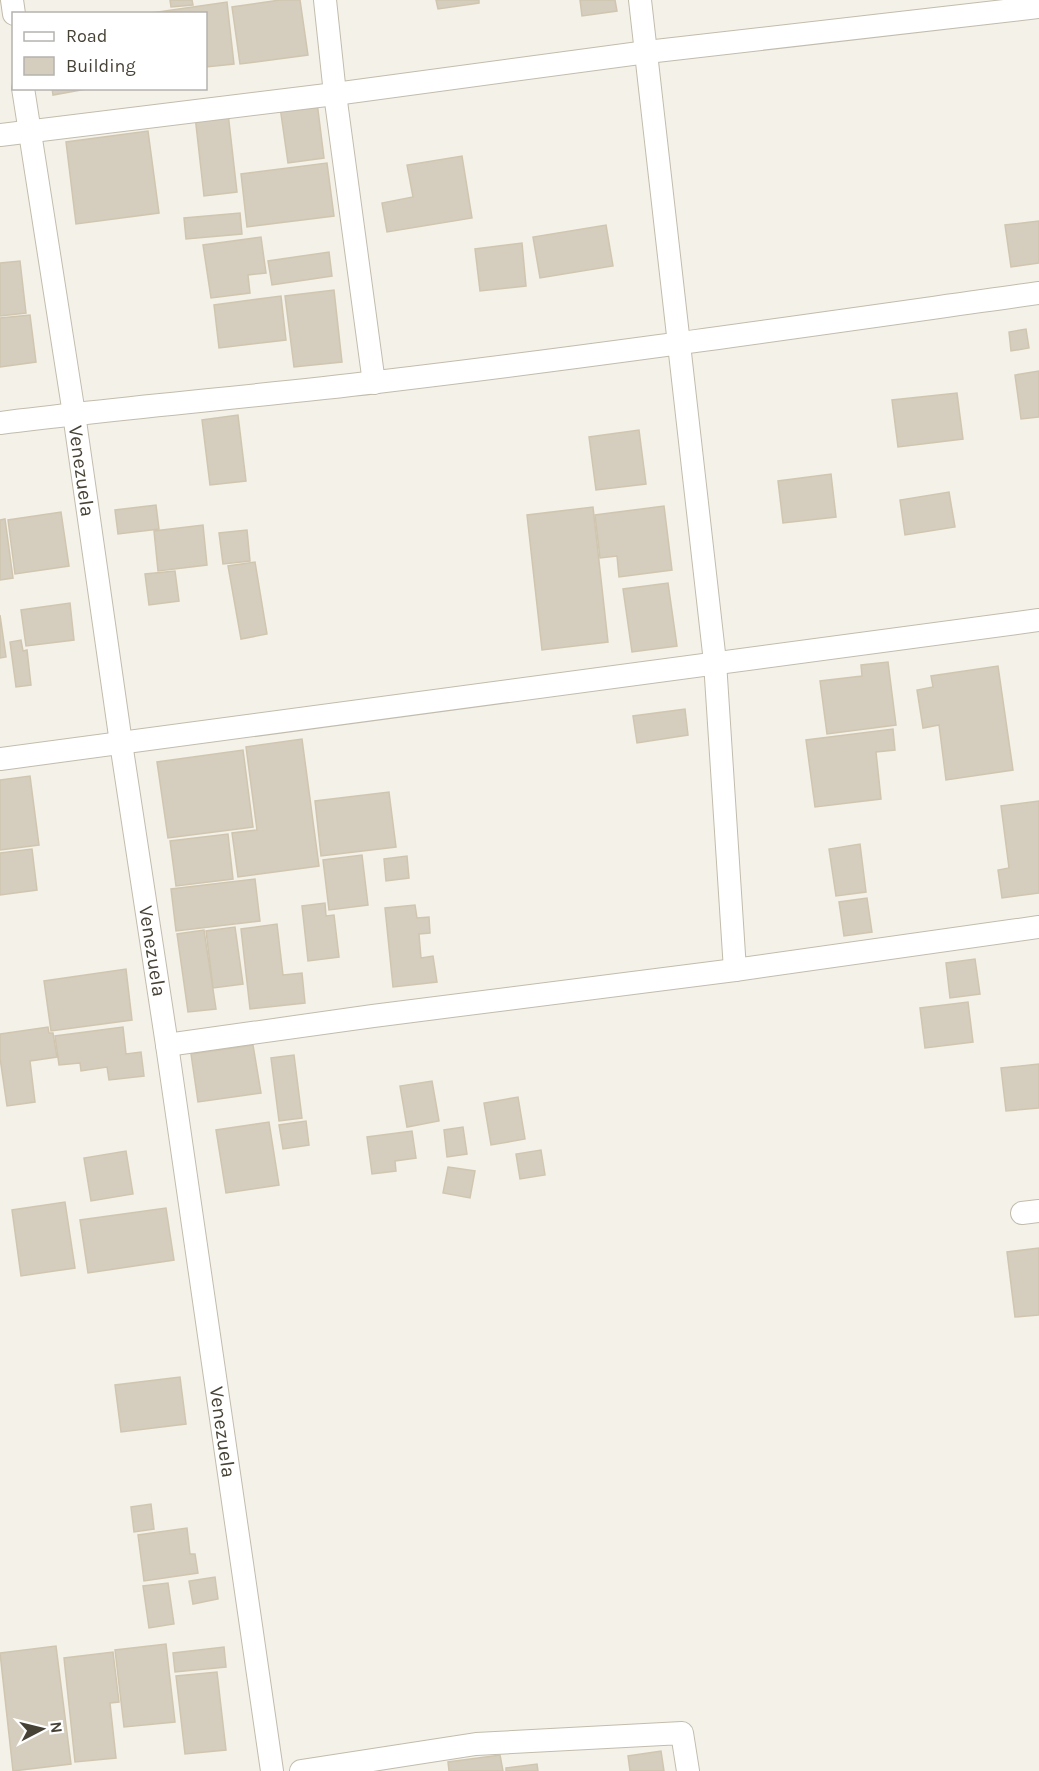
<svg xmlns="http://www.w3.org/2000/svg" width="1039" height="1771" viewBox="0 0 1039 1771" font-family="Karla,sans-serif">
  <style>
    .building { fill: #d5cdbd; stroke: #d0c6b0; stroke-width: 1.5 }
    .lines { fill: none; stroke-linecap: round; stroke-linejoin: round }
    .minor-casing { stroke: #c2bcad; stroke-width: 24 }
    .minor { stroke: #fff; stroke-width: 22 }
    .labels { text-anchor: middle; stroke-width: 6; stroke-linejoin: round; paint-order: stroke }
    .street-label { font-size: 20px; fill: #474236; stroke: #fff }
  </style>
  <rect width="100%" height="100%" fill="#f4f1e8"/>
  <g class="building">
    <path d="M 170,0 L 192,0 L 193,5 L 171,7 Z"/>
    <path d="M 280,0 L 300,0 L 308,55 L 240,64 L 232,7 Z"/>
    <path d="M 436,0 L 479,0 L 479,3 L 438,9 Z"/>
    <path d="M 580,0 L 615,0 L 617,11 L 582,16 Z"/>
    <path d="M 227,2 L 234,64 L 206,67 L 206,14 L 144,14 Z"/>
    <path d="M 52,88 L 92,88 L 53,95 Z"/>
    <path d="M 317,102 L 324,158 L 288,163 L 280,107 Z"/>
    <path d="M 228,113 L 237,192 L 204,196 L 195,116 Z"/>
    <path d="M 148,131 L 159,213 L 76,224 L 66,142 Z"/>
    <path d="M 462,156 L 472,218 L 387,232 L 382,203 L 413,197 L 407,165 Z"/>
    <path d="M 327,163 L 334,216 L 247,227 L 241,174 Z"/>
    <path d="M 240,213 L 242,234 L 186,239 L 184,218 Z"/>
    <path d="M 1039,221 L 1039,263 L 1011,267 L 1005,225 Z"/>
    <path d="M 606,225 L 613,266 L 540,278 L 533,237 Z"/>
    <path d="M 261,237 L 266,273 L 248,275 L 250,293 L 211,298 L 203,245 Z"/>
    <path d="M 522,243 L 526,286 L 480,291 L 475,249 Z"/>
    <path d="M 329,252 L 332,276 L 272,285 L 268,261 Z"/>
    <path d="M 20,261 L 26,313 L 0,316 L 0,263 Z"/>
    <path d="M 334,290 L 342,362 L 294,367 L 285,296 Z"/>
    <path d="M 281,296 L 286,340 L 219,348 L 214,305 Z"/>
    <path d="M 30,315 L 36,362 L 0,367 L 0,318 Z"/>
    <path d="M 1026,329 L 1029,348 L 1011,351 L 1009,332 Z"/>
    <path d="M 1039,371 L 1039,417 L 1021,419 L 1015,375 Z"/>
    <path d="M 957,393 L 963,439 L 898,447 L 892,400 Z"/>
    <path d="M 238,415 L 246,481 L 210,485 L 202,420 Z"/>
    <path d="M 639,430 L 646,484 L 596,490 L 589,437 Z"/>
    <path d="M 831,474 L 836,517 L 783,523 L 778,481 Z"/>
    <path d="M 949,492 L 955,527 L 905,535 L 900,500 Z"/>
    <path d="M 156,505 L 159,529 L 118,534 L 115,510 Z"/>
    <path d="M 664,506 L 672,570 L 619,577 L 617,556 L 600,558 L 595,515 Z"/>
    <path d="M 593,507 L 608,642 L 542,650 L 527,515 Z"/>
    <path d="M 61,512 L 69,566 L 15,574 L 8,520 Z"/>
    <path d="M 5,519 L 13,578 L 0,580 L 0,520 Z"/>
    <path d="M 203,525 L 207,565 L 158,571 L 154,531 Z"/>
    <path d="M 247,530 L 250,561 L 223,564 L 219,533 Z"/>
    <path d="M 255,562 L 267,634 L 241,639 L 228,566 Z"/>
    <path d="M 175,571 L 179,601 L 149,605 L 145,574 Z"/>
    <path d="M 668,583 L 677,646 L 632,652 L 623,589 Z"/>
    <path d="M 70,603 L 74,640 L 26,646 L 21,610 Z"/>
    <path d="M 0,615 L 6,657 L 0,658 Z"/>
    <path d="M 21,640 L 23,651 L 27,650 L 31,685 L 16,687 L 10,642 Z"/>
    <path d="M 888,662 L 896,725 L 827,734 L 820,681 L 862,676 L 861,665 Z"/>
    <path d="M 998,666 L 1013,770 L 946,780 L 939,725 L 923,728 L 917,690 L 933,687 L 931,676 Z"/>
    <path d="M 685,709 L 688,735 L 637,743 L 633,716 Z"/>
    <path d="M 893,729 L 895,750 L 876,752 L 881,799 L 815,807 L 806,740 Z"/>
    <path d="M 302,739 L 319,866 L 238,877 L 232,833 L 257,830 L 246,747 Z"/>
    <path d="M 243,750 L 253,827 L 168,838 L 157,762 Z"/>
    <path d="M 30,776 L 39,845 L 0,850 L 0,780 Z"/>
    <path d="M 389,792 L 396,847 L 321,856 L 315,801 Z"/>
    <path d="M 1039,801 L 1039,893 L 1002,898 L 998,870 L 1009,868 L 1001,806 Z"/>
    <path d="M 228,834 L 233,879 L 176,886 L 170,841 Z"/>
    <path d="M 860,844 L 866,892 L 836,896 L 829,849 Z"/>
    <path d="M 32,849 L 37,890 L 0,895 L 0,853 Z"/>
    <path d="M 362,855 L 368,905 L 329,910 L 323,860 Z"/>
    <path d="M 407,856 L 409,878 L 386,881 L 384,859 Z"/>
    <path d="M 255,879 L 260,921 L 176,931 L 171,889 Z"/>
    <path d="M 867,898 L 872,932 L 844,936 L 839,902 Z"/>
    <path d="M 325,903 L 326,916 L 334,915 L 339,957 L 308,961 L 302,906 Z"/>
    <path d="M 415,905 L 417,918 L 429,917 L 430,933 L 419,934 L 421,958 L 433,956 L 437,982 L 393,987 L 385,908 Z"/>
    <path d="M 277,924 L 283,975 L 302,973 L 305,1003 L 250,1009 L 241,929 Z"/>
    <path d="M 235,927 L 243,984 L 213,988 L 206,931 Z"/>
    <path d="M 204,930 L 216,1009 L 188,1012 L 177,934 Z"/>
    <path d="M 975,959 L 980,994 L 950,998 L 946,963 Z"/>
    <path d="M 126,969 L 132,1020 L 51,1031 L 44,981 Z"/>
    <path d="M 968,1002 L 973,1042 L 925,1048 L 920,1008 Z"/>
    <path d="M 48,1027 L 49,1033 L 53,1033 L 57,1057 L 30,1061 L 35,1102 L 7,1106 L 0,1058 L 0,1034 Z"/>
    <path d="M 123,1027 L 126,1054 L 141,1052 L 144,1076 L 109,1080 L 107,1067 L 81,1071 L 80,1063 L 59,1065 L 55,1036 Z"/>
    <path d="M 253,1045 L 261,1093 L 198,1102 L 191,1054 Z"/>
    <path d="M 294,1055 L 302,1118 L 279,1121 L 271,1058 Z"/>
    <path d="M 1039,1064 L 1039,1108 L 1006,1111 L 1001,1068 Z"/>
    <path d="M 432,1081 L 439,1121 L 407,1127 L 400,1086 Z"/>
    <path d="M 518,1097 L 525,1139 L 491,1145 L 484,1103 Z"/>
    <path d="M 306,1121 L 309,1145 L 283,1149 L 279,1125 Z"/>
    <path d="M 269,1122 L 279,1185 L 226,1193 L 216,1130 Z"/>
    <path d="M 463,1127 L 467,1154 L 447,1157 L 444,1130 Z"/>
    <path d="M 412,1131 L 416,1158 L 395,1161 L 396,1171 L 372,1174 L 367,1137 Z"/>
    <path d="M 541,1150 L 545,1175 L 520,1179 L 516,1154 Z"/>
    <path d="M 126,1151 L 133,1194 L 91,1201 L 84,1158 Z"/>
    <path d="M 448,1167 L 475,1171 L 470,1198 L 443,1193 Z"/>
    <path d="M 65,1202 L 75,1268 L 21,1276 L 12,1210 Z"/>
    <path d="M 166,1208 L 174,1260 L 88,1273 L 80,1220 Z"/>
    <path d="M 1039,1248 L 1039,1315 L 1015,1317 L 1007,1252 Z"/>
    <path d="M 180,1377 L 186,1424 L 121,1432 L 115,1385 Z"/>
    <path d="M 151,1504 L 154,1529 L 134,1532 L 131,1507 Z"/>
    <path d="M 187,1528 L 190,1554 L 195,1554 L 198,1573 L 144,1581 L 138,1535 Z"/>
    <path d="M 215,1577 L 218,1599 L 193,1604 L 189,1581 Z"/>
    <path d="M 168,1583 L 174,1624 L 149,1628 L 143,1586 Z"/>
    <path d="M 166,1644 L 175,1722 L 124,1727 L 115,1650 Z"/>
    <path d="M 56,1646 L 71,1764 L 13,1771 L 0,1653 Z"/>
    <path d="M 224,1647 L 226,1667 L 175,1672 L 173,1653 Z"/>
    <path d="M 113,1652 L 119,1702 L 110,1703 L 116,1758 L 75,1762 L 64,1658 Z"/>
    <path d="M 217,1672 L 226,1750 L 185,1754 L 176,1676 Z"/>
    <path d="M 661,1751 L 664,1771 L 630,1771 L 628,1756 Z"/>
    <path d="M 500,1755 L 503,1771 L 449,1771 L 448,1762 Z"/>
    <path d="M 537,1764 L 538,1771 L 506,1771 L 506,1768 Z"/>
  </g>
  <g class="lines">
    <defs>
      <g id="minor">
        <path d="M 12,0 L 14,14"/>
        <path d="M 325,0 L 335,94 L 374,383"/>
        <path d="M 640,0 L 715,662 L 735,970"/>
        <path d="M 23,88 L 74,414 L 121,743 L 167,1045 L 272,1771"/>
        <path d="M 0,135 L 335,94 L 647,52 L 1039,7"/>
        <path d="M 0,423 C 125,407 251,397 377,382 C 598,356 818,324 1039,293"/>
        <path d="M 0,759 L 1039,620"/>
        <path d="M 167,1045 L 373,1016 L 735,970 L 1039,927"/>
        <path d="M 1022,1213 L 1039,1211"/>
        <path d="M 301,1771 L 476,1744 L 682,1733 L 688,1771"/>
      </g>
    </defs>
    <use href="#minor" class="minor-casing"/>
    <use href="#minor" class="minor"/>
  </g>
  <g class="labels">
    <g class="street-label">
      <text transform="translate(82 471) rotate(82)" y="7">Venezuela</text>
      <text transform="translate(153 951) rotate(81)" y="7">Venezuela</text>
      <text transform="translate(223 1432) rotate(82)" y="7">Venezuela</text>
    </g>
  </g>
  <rect x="12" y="12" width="195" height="78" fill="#ffffff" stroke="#b5b3af" stroke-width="1.5"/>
  <rect x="24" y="32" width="30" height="9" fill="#ffffff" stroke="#b5b3af" stroke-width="1.5"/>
  <text x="66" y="42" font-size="18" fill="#474236">Road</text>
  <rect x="24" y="57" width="30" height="18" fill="#d5cdbd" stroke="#b5b3af" stroke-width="1.5"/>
  <text x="66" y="72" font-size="18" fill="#474236">Building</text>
  <g transform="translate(42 1729) rotate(83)" stroke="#ffffff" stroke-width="4.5" paint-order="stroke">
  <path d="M0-4.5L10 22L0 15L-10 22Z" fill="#474236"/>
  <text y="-9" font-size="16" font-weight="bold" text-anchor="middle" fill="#474236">N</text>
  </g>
</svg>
